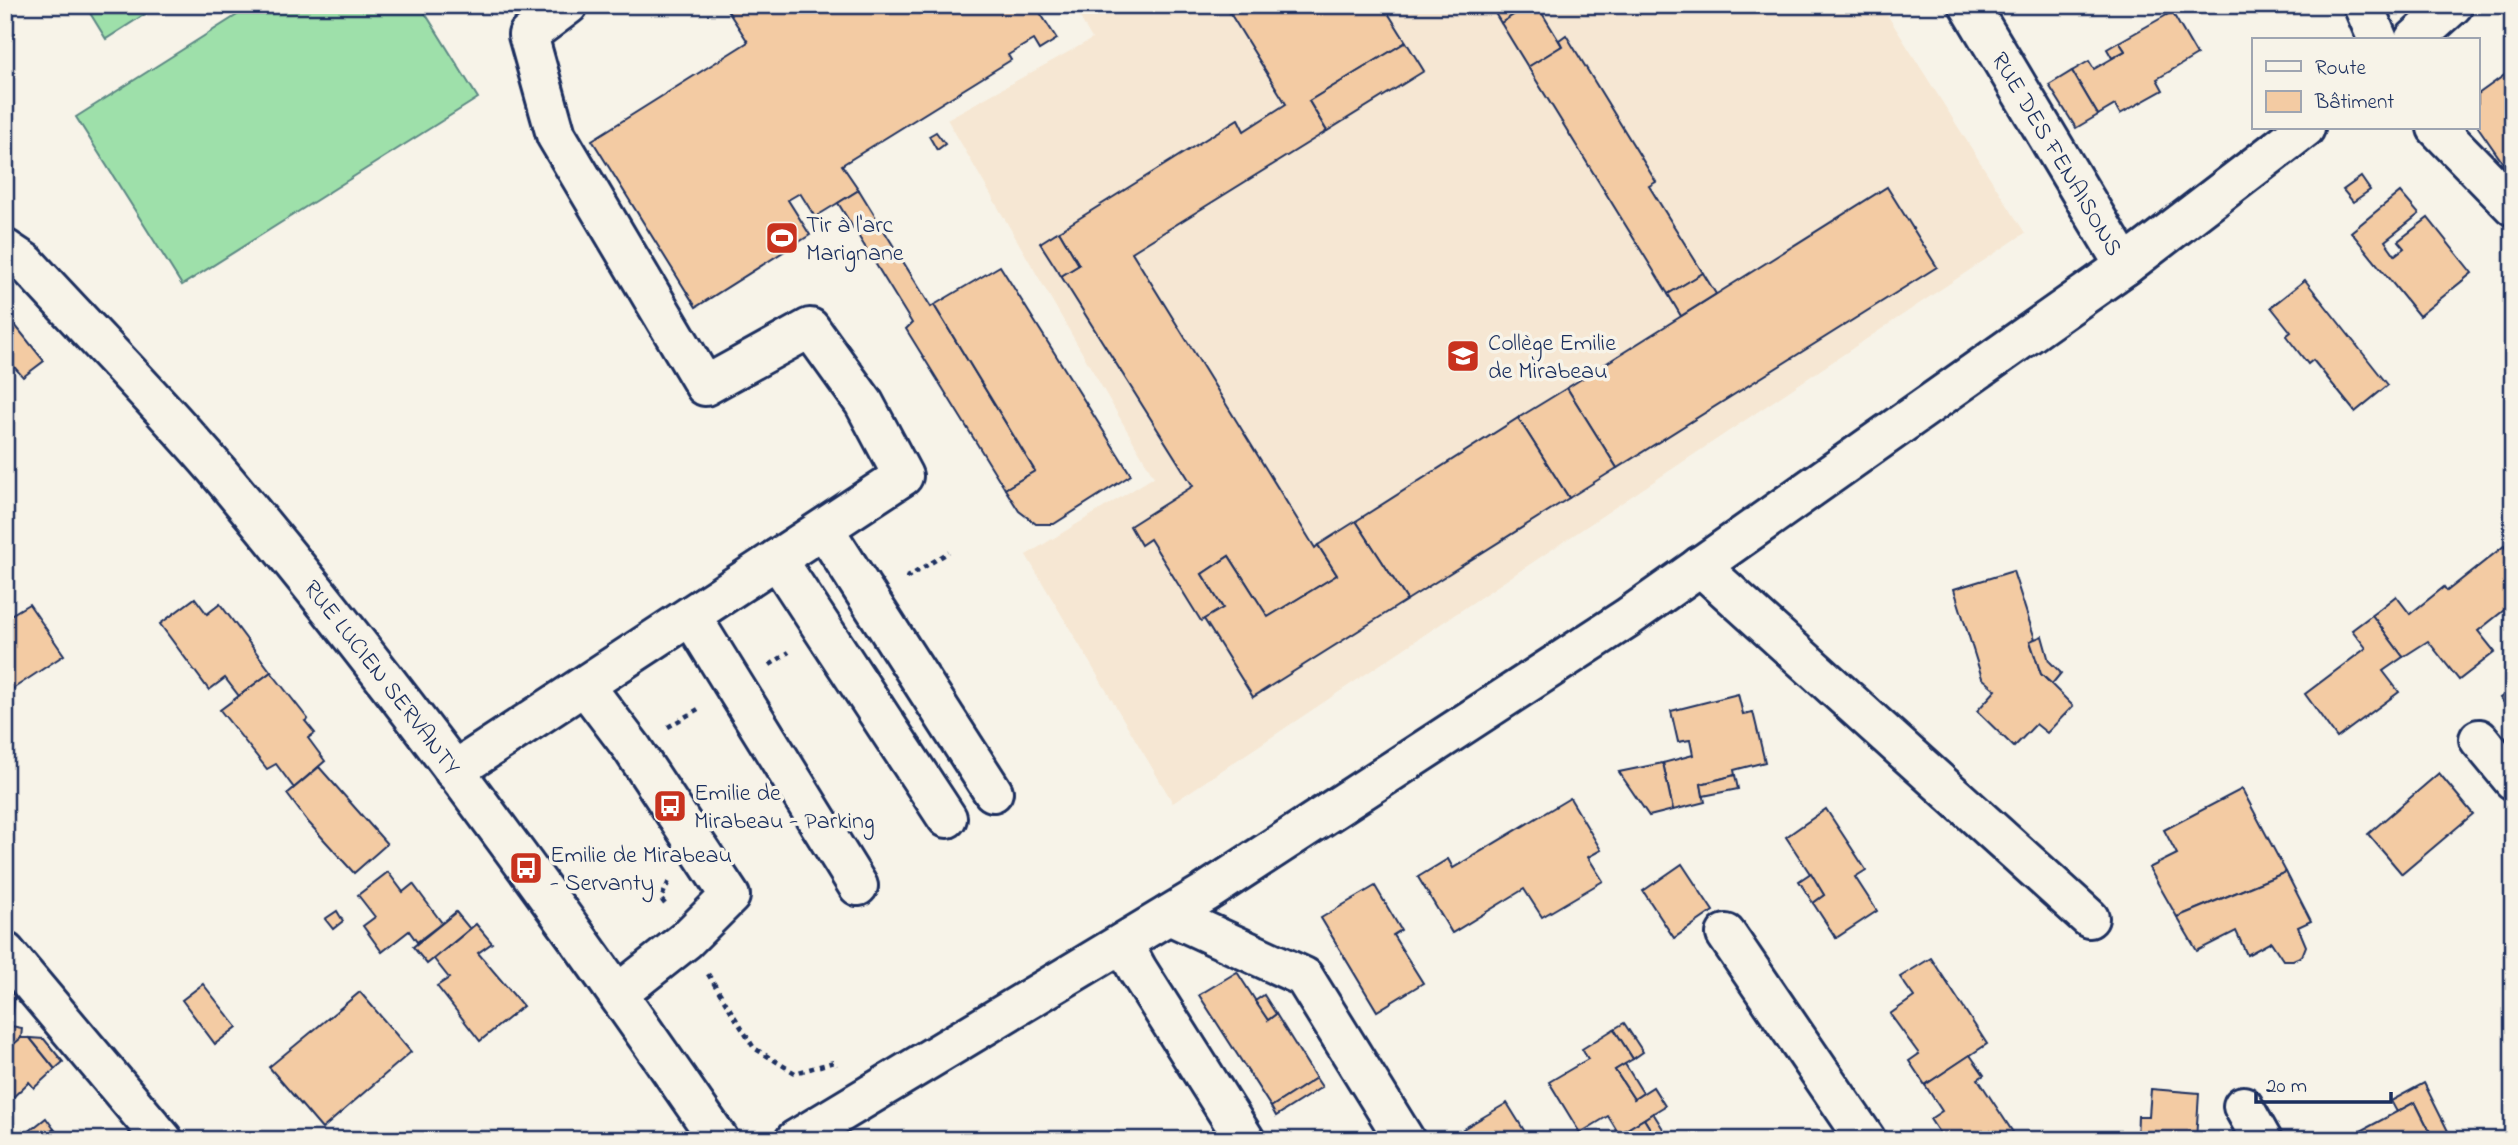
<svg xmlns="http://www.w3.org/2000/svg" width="2518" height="1145" viewBox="0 0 2518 1145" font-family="'Indie Flower',sans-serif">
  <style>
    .built { fill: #f6e7d3 }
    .grass { fill: #9ee0aa; stroke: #5c8884; stroke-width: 2 }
    .building { fill: #f3cba3; stroke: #1b2f5e; stroke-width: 2 }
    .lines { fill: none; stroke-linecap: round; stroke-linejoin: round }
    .minor-casing { stroke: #1b2f5e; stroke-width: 44 }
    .path { stroke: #1b2f5e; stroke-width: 4.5; stroke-dasharray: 5 5; stroke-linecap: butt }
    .minor { stroke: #f7f3e8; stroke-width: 38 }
    .labels { text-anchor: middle; stroke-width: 7; stroke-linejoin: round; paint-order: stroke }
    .street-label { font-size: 24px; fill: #1b2f5e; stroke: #f7f3e8 }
    .poi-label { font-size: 24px; fill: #1b2f5e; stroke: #f7f3e8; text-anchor: start }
  </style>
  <rect width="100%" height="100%" fill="#f7f3e8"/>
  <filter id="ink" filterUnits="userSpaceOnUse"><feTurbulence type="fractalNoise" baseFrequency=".0143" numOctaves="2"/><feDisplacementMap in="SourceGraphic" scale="14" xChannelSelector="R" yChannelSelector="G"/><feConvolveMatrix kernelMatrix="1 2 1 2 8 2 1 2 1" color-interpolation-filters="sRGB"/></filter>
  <g filter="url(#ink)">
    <path class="built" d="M 1073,5 L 1881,5 L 2025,233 L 1173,803 L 1026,555 L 1154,477 L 947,119 L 1092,39 Z"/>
    <g class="grass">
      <path d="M 85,5 L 159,5 L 106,39 Z"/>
      <path d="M 253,5 L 420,5 L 478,98 L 182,285 L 76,117 Z"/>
    </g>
    <g class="building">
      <path d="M 724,5 L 1035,5 L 1057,39 L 1039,50 L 1033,40 L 1008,55 L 1011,60 L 842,165 L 859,190 L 815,217 L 800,193 L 788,200 L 810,235 L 696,307 L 592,140 L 748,42 Z"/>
      <path d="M 1225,5 L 1383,5 L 1406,42 L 1309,101 L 1327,131 L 1132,252 L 1315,548 L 1318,545 L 1337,575 L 1268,617 L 1229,556 L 1202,574 L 1223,608 L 1201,621 L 1150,539 L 1141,545 L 1130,526 L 1193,486 L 1061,276 L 1079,265 L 1059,231 L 1238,119 L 1244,131 L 1286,104 Z"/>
      <path d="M 1490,5 L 1529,5 L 1501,23 Z"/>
      <path d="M 1529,5 L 1537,5 L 1562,46 L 1528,67 L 1501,23 Z"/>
      <path d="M 2172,12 L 2197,55 L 2157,79 L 2163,90 L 2120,114 L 2115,105 L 2098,115 L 2072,71 L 2089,61 L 2094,69 L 2125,51 L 2119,42 Z"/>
      <path d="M 1566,35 L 1656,182 L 1649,186 L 1703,273 L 1668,294 L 1528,67 L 1562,46 L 1559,40 Z"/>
      <path d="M 1406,42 L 1424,71 L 1327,131 L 1309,101 Z"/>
      <path d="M 2119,42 L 2125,51 L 2112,58 L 2107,49 Z"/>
      <path d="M 2513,69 L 2513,156 L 2503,163 L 2478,127 L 2478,94 Z"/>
      <path d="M 2072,71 L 2098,115 L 2076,128 L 2049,85 Z"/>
      <path d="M 936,132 L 945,144 L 937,150 L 929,136 Z"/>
      <path d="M 2361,177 L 2370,190 L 2353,202 L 2343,190 Z"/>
      <path d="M 1887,187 L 1937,267 L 1617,468 L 1567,388 Z"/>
      <path d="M 859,190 L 931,307 L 934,305 L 1035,471 L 1005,489 L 906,329 L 912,323 L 838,203 Z"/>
      <path d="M 2400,192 L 2419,214 L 2385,241 L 2395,255 L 2404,248 L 2398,241 L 2428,218 L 2472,273 L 2419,316 L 2351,232 Z"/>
      <path d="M 1059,231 L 1079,265 L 1061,276 L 1040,243 Z"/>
      <path d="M 1000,266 L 1131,475 L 1054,524 L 1036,524 L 1019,511 L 1005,489 L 1035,471 L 934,305 Z"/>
      <path d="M 1703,273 L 1716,294 L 1681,316 L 1668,294 Z"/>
      <path d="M 2305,280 L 2388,385 L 2355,412 L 2313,360 L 2308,364 L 2286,336 L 2291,332 L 2271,307 Z"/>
      <path d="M 15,325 L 44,361 L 23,377 L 9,361 L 5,364 L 5,333 Z"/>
      <path d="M 1567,388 L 1617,468 L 1569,498 L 1518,418 Z"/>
      <path d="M 1518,418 L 1569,498 L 1407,600 L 1356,521 Z"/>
      <path d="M 1356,521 L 1407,600 L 1253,697 L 1204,619 L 1223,608 L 1202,574 L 1229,556 L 1268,617 L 1337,575 L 1318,545 Z"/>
      <path d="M 2504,546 L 2513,557 L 2513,603 L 2478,631 L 2495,652 L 2459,680 L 2428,641 L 2403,657 L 2372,615 L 2396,596 L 2410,614 L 2444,587 L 2447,591 Z"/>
      <path d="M 2013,571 L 2035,639 L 2030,641 L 2041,674 L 2073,706 L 2047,733 L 2036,724 L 2014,747 L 1977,711 L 1996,690 L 1982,678 L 1954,589 Z"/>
      <path d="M 195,598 L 207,614 L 220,604 L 271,672 L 239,696 L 225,678 L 209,690 L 160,624 Z"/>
      <path d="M 29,604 L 64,655 L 5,694 L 5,622 L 10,619 L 9,616 Z"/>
      <path d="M 2372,615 L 2403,657 L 2383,671 L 2399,692 L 2337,738 L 2305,694 L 2366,648 L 2352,630 Z"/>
      <path d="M 2042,636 L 2049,661 L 2061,673 L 2052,684 L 2041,674 L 2030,641 Z"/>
      <path d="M 271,672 L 308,719 L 305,721 L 315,733 L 308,738 L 325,761 L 294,788 L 276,764 L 267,769 L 220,710 Z"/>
      <path d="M 2513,688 L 2513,714 L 2500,698 Z"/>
      <path d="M 1738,694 L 1743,714 L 1753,712 L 1765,762 L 1734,770 L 1735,775 L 1701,784 L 1705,802 L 1673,810 L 1663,763 L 1693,755 L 1690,740 L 1678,742 L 1671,711 Z"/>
      <path d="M 1663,763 L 1673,810 L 1649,816 L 1619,772 Z"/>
      <path d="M 319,767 L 387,844 L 354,873 L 309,823 L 287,794 Z"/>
      <path d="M 2439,773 L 2473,814 L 2402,874 L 2368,834 Z"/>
      <path d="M 1735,775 L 1738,789 L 1703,796 L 1701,784 Z"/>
      <path d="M 2242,789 L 2286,872 L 2177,917 L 2149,868 L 2177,854 L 2164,830 Z"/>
      <path d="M 1570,798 L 1601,850 L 1588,857 L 1603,881 L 1542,917 L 1524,889 L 1452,933 L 1418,877 L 1448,859 L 1453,868 Z"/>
      <path d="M 1826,809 L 1866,870 L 1855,877 L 1877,911 L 1836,938 L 1813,903 L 1824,895 L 1786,837 Z"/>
      <path d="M 1682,864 L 1713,911 L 1674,938 L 1643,891 Z"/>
      <path d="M 388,872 L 403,892 L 413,884 L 442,923 L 417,942 L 409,931 L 382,952 L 363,926 L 375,917 L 358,895 Z"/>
      <path d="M 2286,872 L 2311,921 L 2298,927 L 2306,946 L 2302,956 L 2293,960 L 2283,960 L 2271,942 L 2247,955 L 2236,931 L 2197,951 L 2177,917 Z"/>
      <path d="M 1811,873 L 1824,895 L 1813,903 L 1799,881 Z"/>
      <path d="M 1375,886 L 1401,930 L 1393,935 L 1423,983 L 1377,1011 L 1321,918 Z"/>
      <path d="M 337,911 L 343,921 L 333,929 L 325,919 Z"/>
      <path d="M 456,912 L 470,929 L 427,964 L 413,947 Z"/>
      <path d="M 476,924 L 492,943 L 478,953 L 523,1006 L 480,1041 L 437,986 L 449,978 L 434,959 Z"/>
      <path d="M 1931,958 L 1987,1044 L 1925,1085 L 1909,1061 L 1919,1054 L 1890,1014 L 1914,997 L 1900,977 Z"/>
      <path d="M 1237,972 L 1268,1020 L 1276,1014 L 1316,1078 L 1271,1107 L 1199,995 Z"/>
      <path d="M 203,984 L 237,1027 L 215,1044 L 182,1000 Z"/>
      <path d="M 360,992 L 411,1052 L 322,1129 L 269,1067 Z"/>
      <path d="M 5,993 L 15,994 L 11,1026 L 5,1031 Z"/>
      <path d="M 1264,995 L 1276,1014 L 1268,1020 L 1255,1001 Z"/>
      <path d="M 1624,1023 L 1643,1052 L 1633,1059 L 1614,1029 Z"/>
      <path d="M 11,1026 L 22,1028 L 21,1038 L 13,1045 L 5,1037 L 5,1031 Z"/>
      <path d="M 1614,1029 L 1633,1059 L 1615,1070 L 1634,1099 L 1653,1087 L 1665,1106 L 1619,1134 L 1608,1116 L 1580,1133 L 1549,1082 L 1588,1059 L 1582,1049 Z"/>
      <path d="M 5,1037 L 13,1045 L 21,1038 L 30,1038 L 55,1069 L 34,1088 L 29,1082 L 9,1101 L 5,1097 Z"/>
      <path d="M 30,1038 L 44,1039 L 63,1062 L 55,1069 Z"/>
      <path d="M 1970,1055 L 1984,1075 L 1978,1079 L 2018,1140 L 1944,1140 L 1930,1119 L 1942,1111 L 1925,1085 Z"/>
      <path d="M 1625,1064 L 1643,1093 L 1634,1099 L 1615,1070 Z"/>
      <path d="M 1316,1078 L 1322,1087 L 1276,1116 L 1271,1107 Z"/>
      <path d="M 2424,1083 L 2448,1131 L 2433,1138 L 2415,1102 L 2397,1112 L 2391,1101 Z"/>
      <path d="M 2151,1089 L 2199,1093 L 2196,1140 L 2137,1140 L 2138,1116 L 2149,1116 Z"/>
      <path d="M 2415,1102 L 2433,1138 L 2366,1140 L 2361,1131 Z"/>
      <path d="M 1507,1103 L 1530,1140 L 1470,1140 L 1463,1129 Z"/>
      <path d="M 1653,1113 L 1670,1140 L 1657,1140 L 1644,1119 Z"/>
      <path d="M 46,1118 L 54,1129 L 41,1140 L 18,1140 Z"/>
      <path d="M 1644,1119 L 1657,1140 L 1610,1140 L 1619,1134 Z"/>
      <path d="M 54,1129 L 63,1140 L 41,1140 Z"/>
      <path d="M 2361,1131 L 2366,1140 L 2353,1140 L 2351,1136 Z"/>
    </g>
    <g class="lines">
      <defs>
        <g id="minor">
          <path id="s1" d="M 1969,5 L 2125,266"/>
          <path d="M 2363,5 L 2378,40"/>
          <path d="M 2414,40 L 2453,5"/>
          <path d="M 2437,128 L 2513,206"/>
          <path id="s2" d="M 5,249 L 26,263 C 90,333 158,401 220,474 C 398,686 562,911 719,1140"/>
          <path d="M 824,529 L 993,792"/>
          <path d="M 777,559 L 947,818"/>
          <path d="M 1700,566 L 2089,918"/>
          <path d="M 691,616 L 858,886"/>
          <path d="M 585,686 L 632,748 L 730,896 L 686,940 L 619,993"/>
          <path d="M 2479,739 L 2513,780"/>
          <path d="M 454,771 L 903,476 L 864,403 L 810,328 L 705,386 L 556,135 L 528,35 L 568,5"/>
          <path d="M 1169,915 L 1304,977 L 1405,1140"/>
          <path d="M 1726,934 L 1866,1140"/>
          <path d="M 1123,943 L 1137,969 L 1245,1140"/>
          <path d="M 5,952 L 163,1140"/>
          <path d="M 2243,1106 L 2262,1140"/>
          <path d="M 795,1140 L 1205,893 L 1627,618 L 2125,266 L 2305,128"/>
        </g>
      </defs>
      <use href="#minor" class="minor-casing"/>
      <g class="path">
        <path d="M 906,578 L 949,552"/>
        <path d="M 770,665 L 789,652"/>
        <path d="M 668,727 L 700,708"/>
        <path d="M 665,904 L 661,899 L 669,881"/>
        <path d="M 708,974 L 754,1048 L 795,1073 L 834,1062 L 836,1066"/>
      </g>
      <use href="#minor" class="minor"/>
    </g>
  </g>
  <defs>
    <symbol id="stadium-square" viewBox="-11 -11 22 22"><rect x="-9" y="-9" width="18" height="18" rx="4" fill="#c8321e" stroke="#f7f3e8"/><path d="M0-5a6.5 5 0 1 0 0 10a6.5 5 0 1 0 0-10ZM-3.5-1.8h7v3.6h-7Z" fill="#fff"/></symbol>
    <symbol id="school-square" viewBox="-11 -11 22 22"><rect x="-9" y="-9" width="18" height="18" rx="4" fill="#c8321e" stroke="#f7f3e8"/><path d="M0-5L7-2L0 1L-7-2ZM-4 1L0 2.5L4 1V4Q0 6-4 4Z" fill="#fff"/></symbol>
    <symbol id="bus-square" viewBox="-11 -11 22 22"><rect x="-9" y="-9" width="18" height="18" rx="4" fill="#c8321e" stroke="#f7f3e8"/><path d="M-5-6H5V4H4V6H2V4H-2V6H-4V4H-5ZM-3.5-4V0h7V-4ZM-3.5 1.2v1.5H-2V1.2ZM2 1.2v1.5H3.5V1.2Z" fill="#fff"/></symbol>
  </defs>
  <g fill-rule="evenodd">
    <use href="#stadium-square" x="763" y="219" width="38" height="38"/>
    <use href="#school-square" x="1444" y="337" width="38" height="38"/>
    <use href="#bus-square" x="651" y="787" width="38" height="38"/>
    <use href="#bus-square" x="507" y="849" width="38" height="38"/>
  </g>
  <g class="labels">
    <g class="street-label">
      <text dy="8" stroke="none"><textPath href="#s1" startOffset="173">RUE DES FENAISONS</textPath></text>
      <text dy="8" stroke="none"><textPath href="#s2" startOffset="572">RUE LUCIEN SERVANTY</textPath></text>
    </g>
    <g class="poi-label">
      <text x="806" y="232">Tir à l'arc<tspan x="806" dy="28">Marignane</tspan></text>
      <text x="1488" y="350">Collège Emilie<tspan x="1488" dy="28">de Mirabeau</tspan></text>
      <text x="694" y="800">Emilie de<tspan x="694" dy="28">Mirabeau - Parking</tspan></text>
      <text x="550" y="862">Emilie de Mirabeau<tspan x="550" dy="28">- Servanty</tspan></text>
    </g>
  </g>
  <rect width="2518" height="1145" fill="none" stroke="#f7f3e8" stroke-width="28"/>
  <rect x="14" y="14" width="2490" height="1117" fill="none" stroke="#1b2f5e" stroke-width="2.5" filter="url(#ink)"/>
  <rect x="2252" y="38" width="228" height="91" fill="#f7f3e8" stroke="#9fa5b1" stroke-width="2"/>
  <rect x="2266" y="61" width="35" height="10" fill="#f7f3e8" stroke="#9fa5b1" stroke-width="2"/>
  <text x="2315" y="74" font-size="21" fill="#1b2f5e">Route</text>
  <rect x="2266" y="91" width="35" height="21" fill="#f3cba3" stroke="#9fa5b1" stroke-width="2"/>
  <text x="2315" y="108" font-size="21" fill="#1b2f5e">Bâtiment</text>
  <path d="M2256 1092v10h135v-10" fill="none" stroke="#1b2f5e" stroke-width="3.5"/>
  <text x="2266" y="1092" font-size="21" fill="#1b2f5e" stroke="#f7f3e8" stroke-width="5" paint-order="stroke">20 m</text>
</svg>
